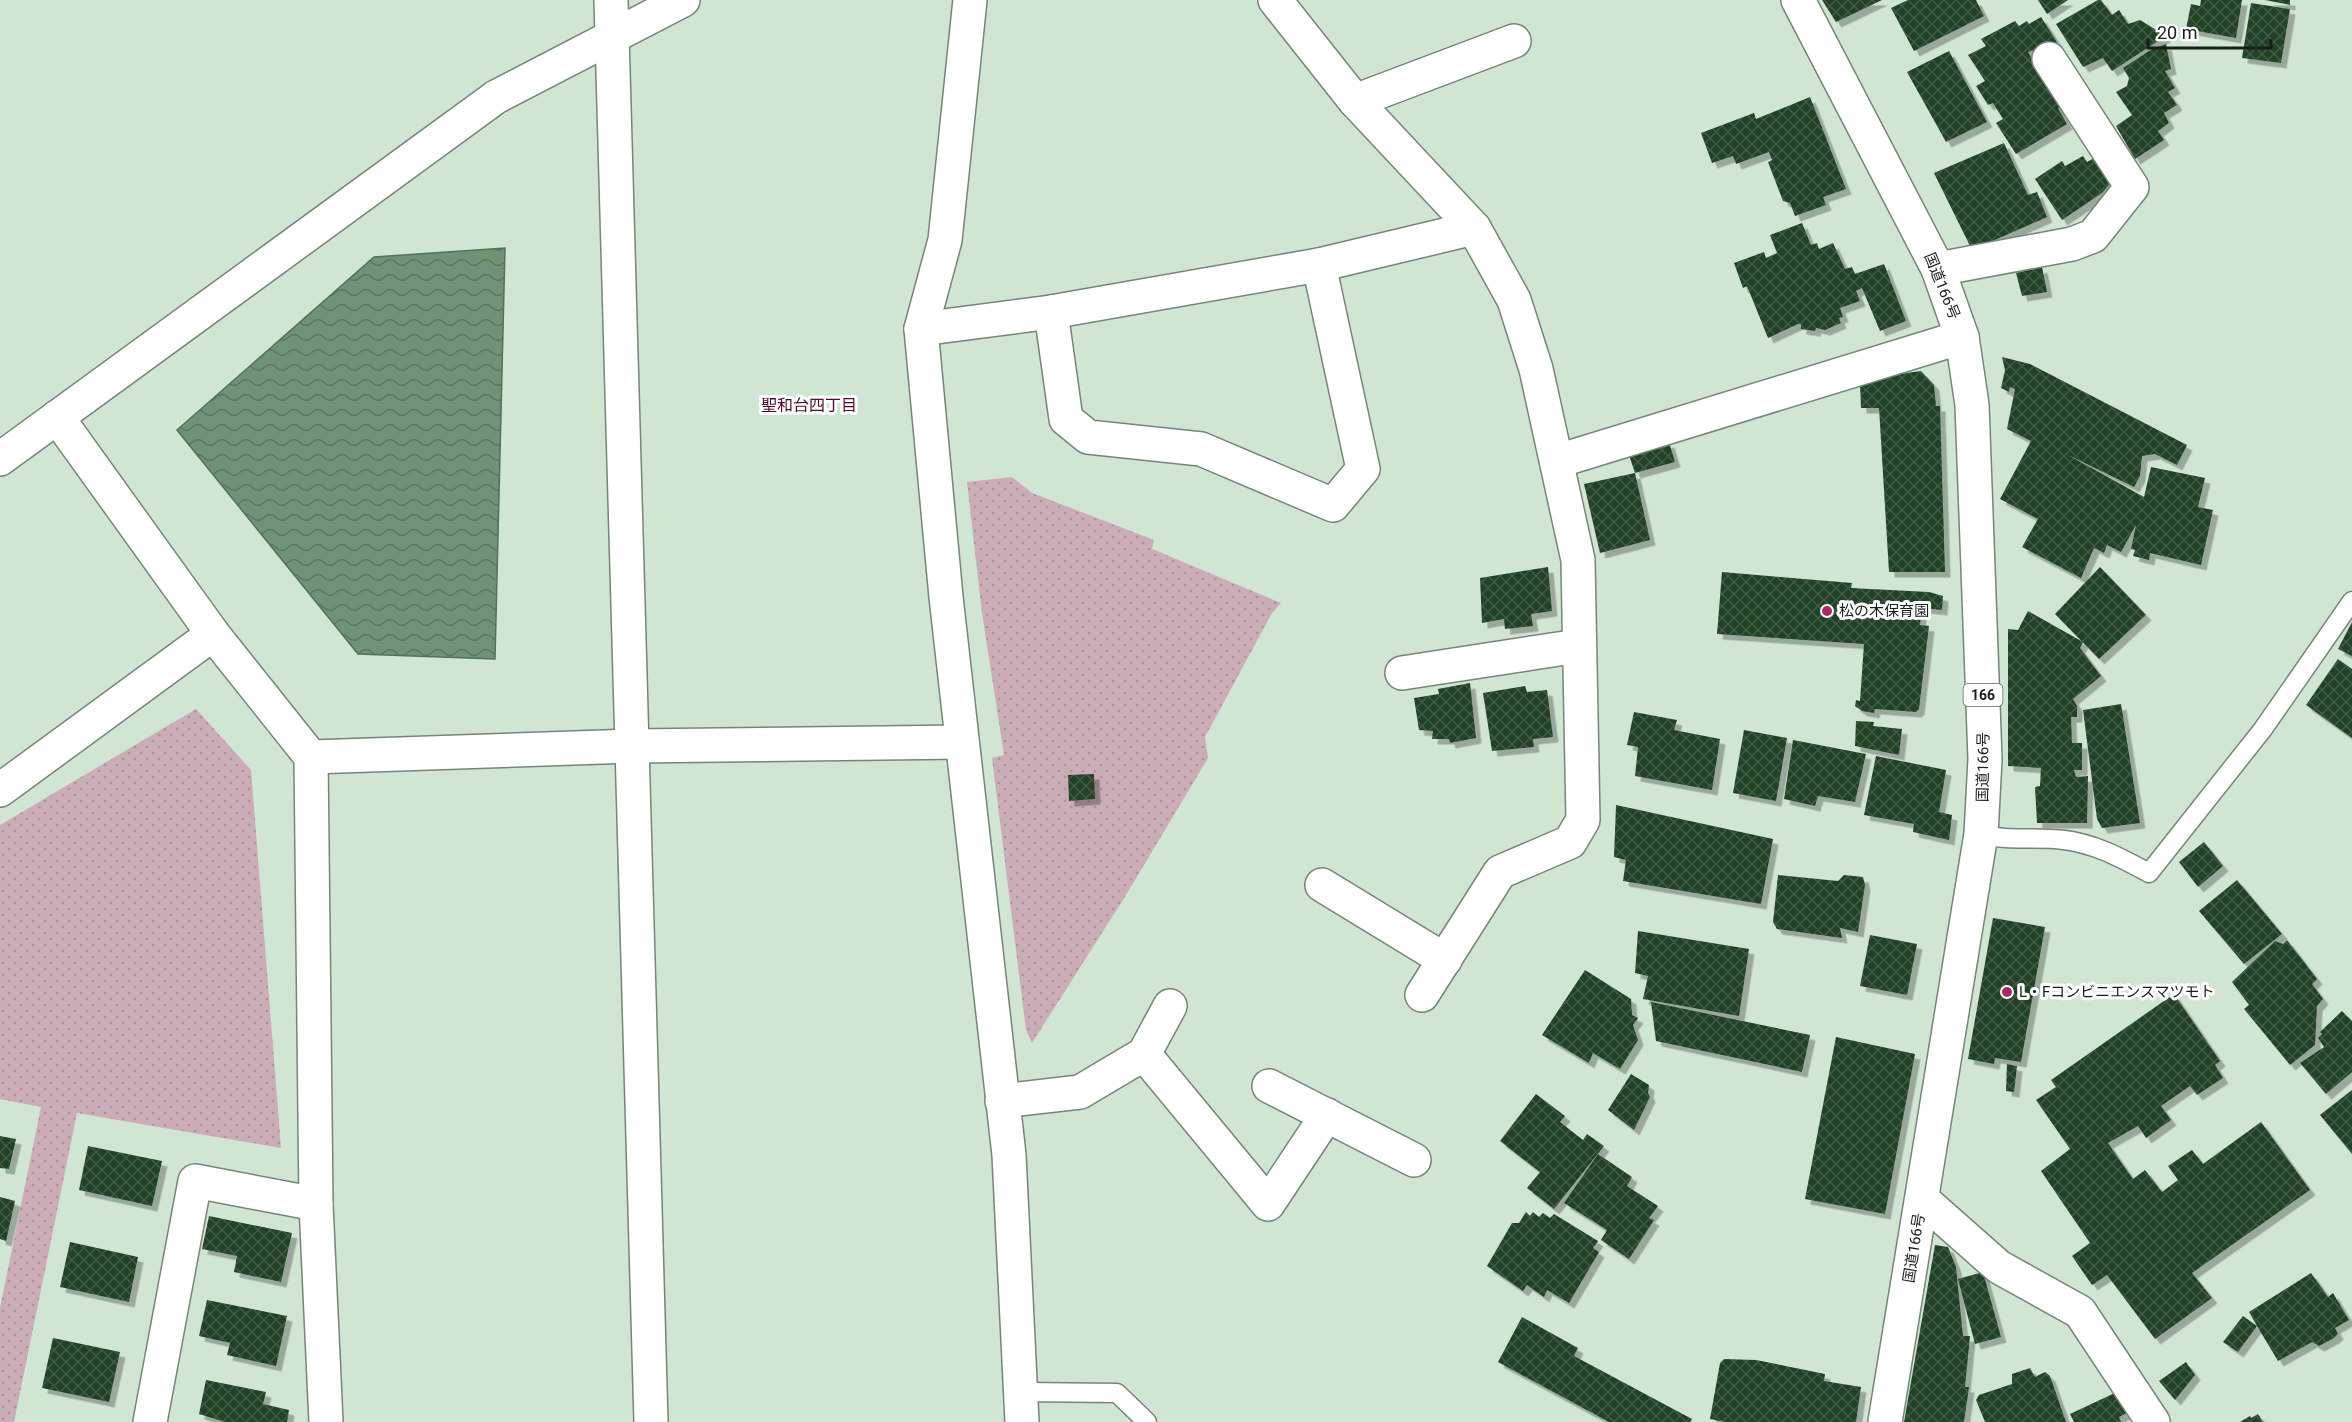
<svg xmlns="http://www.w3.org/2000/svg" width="2352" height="1422" viewBox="0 0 2352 1422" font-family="Roboto,'Noto Sans JP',sans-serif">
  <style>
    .green { fill: url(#green-dots) }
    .water { fill: url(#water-waves); stroke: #557059; stroke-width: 1.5 }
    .building { fill: url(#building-cross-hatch); filter: url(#shadow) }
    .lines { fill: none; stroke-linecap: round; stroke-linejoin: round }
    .lane-casing { stroke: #758676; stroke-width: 21 }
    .street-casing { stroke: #758676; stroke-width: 36 }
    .secondary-casing { stroke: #758676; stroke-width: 36 }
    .highway-casing { stroke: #758676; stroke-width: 36 }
    .lane { stroke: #fff; stroke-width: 18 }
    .street { stroke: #fff; stroke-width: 33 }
    .secondary { stroke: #fff; stroke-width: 33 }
    .highway { stroke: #fff; stroke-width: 33 }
    .poi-dot { fill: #ad2467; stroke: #fff; stroke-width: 2 }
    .labels { text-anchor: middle; stroke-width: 6; stroke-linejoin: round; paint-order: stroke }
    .shield { fill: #fff; stroke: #5d625d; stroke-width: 1.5 }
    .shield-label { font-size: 14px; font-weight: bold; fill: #171e18 }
    .street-label { font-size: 15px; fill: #171e18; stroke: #fff }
    .poi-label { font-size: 15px; fill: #171e18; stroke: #fff; text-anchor: start }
    .neighbourhood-label { font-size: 16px; fill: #4d0c2b; stroke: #fff }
  </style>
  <defs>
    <pattern id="green-dots" width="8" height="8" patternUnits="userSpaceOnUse" patternTransform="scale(1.5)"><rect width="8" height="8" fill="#caadb6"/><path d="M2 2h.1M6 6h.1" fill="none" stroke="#ad949c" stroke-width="1.8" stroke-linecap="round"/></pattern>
    <pattern id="water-waves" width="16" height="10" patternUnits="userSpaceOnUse" patternTransform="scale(1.5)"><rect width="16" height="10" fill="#709375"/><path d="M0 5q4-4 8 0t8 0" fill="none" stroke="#5b775f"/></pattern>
    <pattern id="building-cross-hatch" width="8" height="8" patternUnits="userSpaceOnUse" patternTransform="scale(1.5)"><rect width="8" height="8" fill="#224228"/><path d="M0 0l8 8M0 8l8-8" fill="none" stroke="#405a45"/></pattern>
    <filter id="shadow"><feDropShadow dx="5.5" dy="5.5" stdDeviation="0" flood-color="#0004"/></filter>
  </defs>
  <rect width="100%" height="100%" fill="#d1e5d3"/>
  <g class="green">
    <path d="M 1012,477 L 1032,493 L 1154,540 L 1152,549 L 1281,603 L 1272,613 L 1205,737 L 1208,758 L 1126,895 L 1032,1043 L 1026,1030 L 992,758 L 1004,755 L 982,613 L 967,482 Z"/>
    <path d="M 196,709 L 251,770 L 281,1148 L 77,1113 L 14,1422 L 0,1422 L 0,1308 L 41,1107 L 0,1099 L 0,825 Z"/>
  </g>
  <path class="water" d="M 505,248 L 495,659 L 358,654 L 177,430 L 374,257 Z"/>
  <g class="building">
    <path d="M 1822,0 L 1882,0 L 1836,22 Z"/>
    <path d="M 1908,0 L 1976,0 L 1984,16 L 1914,51 L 1891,8 Z"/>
    <path d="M 2038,0 L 2068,0 L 2047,14 Z"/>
    <path d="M 2098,0 L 2101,0 L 2112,15 L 2119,10 L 2128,24 L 2140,20 L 2166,36 L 2112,71 L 2103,58 L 2083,67 L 2056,24 Z"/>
    <path d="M 2201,0 L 2242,0 L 2236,38 L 2186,29 L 2191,4 L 2200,6 Z"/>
    <path d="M 2265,0 L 2290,0 L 2290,5 Z"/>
    <path d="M 2251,3 L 2290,9 L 2281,63 L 2242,58 Z"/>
    <path d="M 2041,17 L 2057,42 L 2037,56 L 2034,50 L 2028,52 L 2049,89 L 2065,105 L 2058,108 L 2067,124 L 2016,154 L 1996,123 L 2003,119 L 1993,103 L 1988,105 L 1976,86 L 1985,81 L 1968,55 L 1986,46 L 1981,39 L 2015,21 L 2019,26 L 2027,21 L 2029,24 Z"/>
    <path d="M 2166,44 L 2171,69 L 2165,71 L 2175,88 L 2168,92 L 2177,105 L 2164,113 L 2169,123 L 2158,131 L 2164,140 L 2135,159 L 2116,126 L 2132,115 L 2116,92 L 2127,86 L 2129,78 L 2123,68 L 2152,49 Z"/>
    <path d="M 1949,51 L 1987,122 L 1946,142 L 1907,72 Z"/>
    <path d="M 1810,97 L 1846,189 L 1823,197 L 1826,205 L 1795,216 L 1790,203 L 1783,201 L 1768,162 L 1772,160 L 1769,152 L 1736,164 L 1733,156 L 1712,163 L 1701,133 L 1754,113 L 1756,119 Z"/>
    <path d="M 2004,143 L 2028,195 L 2037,192 L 2047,217 L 1972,250 L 1934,173 Z"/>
    <path d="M 2083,156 L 2087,162 L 2096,157 L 2113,180 L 2102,193 L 2062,220 L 2035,179 L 2062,161 L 2065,166 Z"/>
    <path d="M 1802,223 L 1811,245 L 1817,243 L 1819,249 L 1833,243 L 1845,269 L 1852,267 L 1855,274 L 1884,264 L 1906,321 L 1880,331 L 1862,288 L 1856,291 L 1860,301 L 1840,308 L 1843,317 L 1839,318 L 1841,323 L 1825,330 L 1816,328 L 1815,331 L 1801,329 L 1801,324 L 1798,324 L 1768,338 L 1747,286 L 1743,288 L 1734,263 L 1764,252 L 1766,258 L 1777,253 L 1770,235 Z"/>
    <path d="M 2042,267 L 2047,292 L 2022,296 L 2016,273 Z"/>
    <path d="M 2002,357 L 2030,364 L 2187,445 L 2177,465 L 2155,454 L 2142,456 L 2140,476 L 2134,487 L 2066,454 L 2144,497 L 2151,467 L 2205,478 L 2198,507 L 2213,510 L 2201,565 L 2150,553 L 2149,560 L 2133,556 L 2135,550 L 2131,549 L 2136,525 L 2121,552 L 2107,545 L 2104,553 L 2094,548 L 2081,578 L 2022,547 L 2038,519 L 2000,499 L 2031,441 L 2007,429 L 2015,389 L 2010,387 L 2009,392 L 2001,388 L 2005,370 Z"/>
    <path d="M 1921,371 L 1934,385 L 1936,406 L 1940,406 L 1945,572 L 1889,572 L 1879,408 L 1861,408 L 1860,383 L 1863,379 Z"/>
    <path d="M 1669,442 L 1675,462 L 1635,473 L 1629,455 Z"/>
    <path d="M 1635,473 L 1650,540 L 1600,553 L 1584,484 Z"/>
    <path d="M 1548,567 L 1552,611 L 1531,614 L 1533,626 L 1505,629 L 1504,619 L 1482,623 L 1480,578 Z"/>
    <path d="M 2100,567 L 2146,615 L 2099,659 L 2055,614 Z"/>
    <path d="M 1722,572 L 1852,583 L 1851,588 L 1929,592 L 1943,596 L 1942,610 L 1922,608 L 1920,625 L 1929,626 L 1919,709 L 1916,712 L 1875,709 L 1874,713 L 1862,711 L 1855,706 L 1856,700 L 1860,701 L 1864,644 L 1717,634 Z"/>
    <path d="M 2028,611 L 2083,642 L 2080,648 L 2101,676 L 2073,699 L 2077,706 L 2077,717 L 2071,717 L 2072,743 L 2082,743 L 2082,770 L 2074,770 L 2076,777 L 2088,776 L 2087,823 L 2037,823 L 2035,787 L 2040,786 L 2041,768 L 2008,766 L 2008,629 L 2018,630 Z"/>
    <path d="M 2352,622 L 2352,656 L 2338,649 Z"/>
    <path d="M 2338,659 L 2352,669 L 2352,738 L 2306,705 Z"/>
    <path d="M 1470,683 L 1476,738 L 1450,743 L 1449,739 L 1432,739 L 1433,731 L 1419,730 L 1414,698 L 1439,694 L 1438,689 Z"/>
    <path d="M 1525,686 L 1527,692 L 1547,690 L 1553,737 L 1533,739 L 1534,747 L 1492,751 L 1483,693 Z"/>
    <path d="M 2121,704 L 2140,823 L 2102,828 L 2097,819 L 2083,710 Z"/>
    <path d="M 1634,712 L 1677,720 L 1674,730 L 1720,739 L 1712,790 L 1635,776 L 1638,747 L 1627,745 Z"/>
    <path d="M 1856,721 L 1874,722 L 1873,726 L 1902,729 L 1899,755 L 1855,746 Z"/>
    <path d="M 1744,730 L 1787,738 L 1776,801 L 1733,793 Z"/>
    <path d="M 1793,740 L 1866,754 L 1855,802 L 1818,796 L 1815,806 L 1784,799 Z"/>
    <path d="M 1876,756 L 1946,770 L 1939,812 L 1952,815 L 1949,840 L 1913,832 L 1914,824 L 1864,815 Z"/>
    <path d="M 1094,774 L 1095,799 L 1069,801 L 1068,775 Z"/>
    <path d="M 1616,805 L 1773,839 L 1761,904 L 1623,881 L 1626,860 L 1614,857 Z"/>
    <path d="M 2204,842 L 2223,866 L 2198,887 L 2179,862 Z"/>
    <path d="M 1778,875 L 1838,881 L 1844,875 L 1863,877 L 1865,885 L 1858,932 L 1840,928 L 1842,938 L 1777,929 L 1773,922 Z"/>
    <path d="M 2237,880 L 2282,934 L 2244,964 L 2199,911 Z"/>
    <path d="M 1993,918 L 2045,927 L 2021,1062 L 1995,1058 L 1994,1064 L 1968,1059 Z"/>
    <path d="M 1638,931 L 1749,949 L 1739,1016 L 1643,999 L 1648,976 L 1635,973 Z"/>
    <path d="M 1870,935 L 1917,944 L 1907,995 L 1860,986 Z"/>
    <path d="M 2287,940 L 2317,979 L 2312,984 L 2323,999 L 2317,1006 L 2315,1045 L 2290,1065 L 2244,1009 L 2249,1005 L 2232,982 L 2275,941 L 2283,944 Z"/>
    <path d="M 1585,970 L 1631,999 L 1632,1015 L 1638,1018 L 1633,1025 L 1638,1040 L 1620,1069 L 1593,1053 L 1589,1063 L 1542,1035 Z"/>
    <path d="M 2174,994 L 2220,1061 L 2215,1065 L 2223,1078 L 2197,1095 L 2190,1086 L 2161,1106 L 2171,1120 L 2146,1138 L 2138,1126 L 2108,1143 L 2125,1168 L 2133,1179 L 2145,1170 L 2162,1192 L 2178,1180 L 2168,1166 L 2192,1150 L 2203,1164 L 2261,1122 L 2310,1190 L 2192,1273 L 2212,1298 L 2155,1339 L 2107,1275 L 2092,1285 L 2072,1256 L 2090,1243 L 2041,1171 L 2070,1149 L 2036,1100 L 2056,1087 L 2051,1080 Z"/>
    <path d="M 1651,1002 L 1810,1035 L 1802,1072 L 1656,1041 Z"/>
    <path d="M 2342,1011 L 2352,1021 L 2352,1072 L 2326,1094 L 2300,1063 L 2324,1047 L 2318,1038 L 2322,1034 L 2320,1032 Z"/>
    <path d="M 1836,1037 L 1915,1054 L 1885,1214 L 1805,1199 Z"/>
    <path d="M 2007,1064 L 2017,1066 L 2014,1092 L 2006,1091 Z"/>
    <path d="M 1631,1074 L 1649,1085 L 1648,1093 L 1650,1097 L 1634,1130 L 1608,1110 Z"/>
    <path d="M 2352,1090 L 2352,1154 L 2320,1115 Z"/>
    <path d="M 1536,1094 L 1565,1116 L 1560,1122 L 1583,1140 L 1587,1134 L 1604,1146 L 1554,1209 L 1527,1188 L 1540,1172 L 1500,1141 Z"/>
    <path d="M 0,1136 L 16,1139 L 9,1169 L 0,1168 Z"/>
    <path d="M 88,1146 L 162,1161 L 152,1206 L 79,1190 Z"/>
    <path d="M 1598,1154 L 1632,1177 L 1627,1186 L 1658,1206 L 1649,1218 L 1654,1220 L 1629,1259 L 1601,1240 L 1607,1230 L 1564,1203 Z"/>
    <path d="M 0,1197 L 15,1201 L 6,1241 L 0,1239 Z"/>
    <path d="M 1526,1212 L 1530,1216 L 1533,1212 L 1539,1217 L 1543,1213 L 1550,1218 L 1554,1214 L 1598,1241 L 1593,1248 L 1599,1252 L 1569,1303 L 1547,1290 L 1544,1297 L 1527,1285 L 1523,1291 L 1487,1266 L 1512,1223 L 1519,1223 Z"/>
    <path d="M 209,1216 L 292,1233 L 281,1282 L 234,1272 L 237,1256 L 202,1249 Z"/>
    <path d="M 70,1242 L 138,1257 L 129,1302 L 60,1287 Z"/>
    <path d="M 1935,1245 L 1948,1247 L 1956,1267 L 1963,1336 L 1970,1336 L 1965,1387 L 1969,1387 L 1964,1422 L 1904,1422 Z"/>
    <path d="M 1983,1272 L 2001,1337 L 1975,1344 L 1958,1279 Z"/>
    <path d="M 2311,1273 L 2328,1297 L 2333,1293 L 2349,1320 L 2335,1328 L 2338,1334 L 2334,1338 L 2319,1346 L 2312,1342 L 2278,1361 L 2257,1326 L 2238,1352 L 2223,1342 L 2243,1316 L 2257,1326 L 2249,1312 Z"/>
    <path d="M 207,1300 L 287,1316 L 276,1366 L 227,1355 L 230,1343 L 199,1336 Z"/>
    <path d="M 1522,1317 L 1578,1348 L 1574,1356 L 1692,1419 L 1690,1422 L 1609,1422 L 1498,1362 Z"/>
    <path d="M 53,1338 L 120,1352 L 109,1402 L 42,1388 Z"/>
    <path d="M 1724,1359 L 1756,1360 L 1825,1374 L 1824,1381 L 1861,1387 L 1856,1422 L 1725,1422 L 1710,1419 L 1720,1363 Z"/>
    <path d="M 2186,1362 L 2195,1375 L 2175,1400 L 2159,1381 Z"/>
    <path d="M 2030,1368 L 2035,1377 L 2045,1372 L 2050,1376 L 2066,1422 L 1985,1422 L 1976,1400 L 1979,1395 L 2012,1384 L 2012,1374 Z"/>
    <path d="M 206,1380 L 266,1392 L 263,1404 L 289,1410 L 287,1422 L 225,1422 L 199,1414 Z"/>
    <path d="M 2117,1392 L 2127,1413 L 2119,1417 L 2121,1422 L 2074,1422 L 2070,1414 Z"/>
    <path d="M 2258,1414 L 2263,1422 L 2240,1422 L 2250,1416 L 2251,1418 Z"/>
  </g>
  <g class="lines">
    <defs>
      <g id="lane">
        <path d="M 1981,834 C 2009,842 2036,836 2064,840 C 2096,844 2121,858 2149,873 L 2263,729 L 2352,601"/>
        <path d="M 1021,1392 L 1117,1393 L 1147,1422"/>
      </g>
      <g id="street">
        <path d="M 970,0 L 945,240 L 921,329 L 946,597 L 1009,1155 L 1022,1422"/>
        <path d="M 1275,0 L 1355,101 L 1474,228 L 1514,300 L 1536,369 L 1578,560 L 1583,820 L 1570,842 L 1500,872 L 1422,995"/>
        <path d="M 1355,101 L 1514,41"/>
        <path d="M 1938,269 L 2072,244 L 2093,236 L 2132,187 L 2049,59"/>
        <path d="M 1051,312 L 1066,419 L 1088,437 L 1201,449 L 1333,505 L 1363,469 L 1319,265"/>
        <path d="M 921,329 L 1051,312 L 1319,265 L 1474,228"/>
        <path d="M 57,417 L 213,634 L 311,757 L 316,1204 L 326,1422"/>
        <path d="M 1558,461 L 1962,337"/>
        <path d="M 1402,673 L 1578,646"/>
        <path d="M 311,757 L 632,746 L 962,742"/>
        <path d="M 0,790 L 213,634"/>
        <path d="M 1322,885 L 1445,960"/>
        <path d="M 1144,1054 L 1268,1204 L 1327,1115"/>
        <path d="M 1269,1086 L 1414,1160"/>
        <path d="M 1002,1101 L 1080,1092 L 1144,1054 L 1170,1006"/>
        <path d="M 1922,1199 L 1999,1267 L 2080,1312 L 2153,1422"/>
        <path d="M 150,1422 L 195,1181 L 316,1204"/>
      </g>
      <g id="secondary">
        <path d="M 611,0 L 651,1422"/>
        <path d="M 0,459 L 496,97 L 683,0"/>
      </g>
      <path id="highway" d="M 1798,0 L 1938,269 L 1962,337 L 1972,405 L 1985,759 L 1981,834 L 1885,1422"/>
    </defs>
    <use href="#lane" class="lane-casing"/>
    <use href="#street" class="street-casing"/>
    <use href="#secondary" class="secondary-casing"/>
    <use href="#highway" class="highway-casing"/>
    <use href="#lane" class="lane"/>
    <use href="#street" class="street"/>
    <use href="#secondary" class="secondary"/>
    <use href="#highway" class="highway"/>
  </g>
  <g class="poi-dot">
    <circle cx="1827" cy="611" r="6"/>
    <circle cx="2007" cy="992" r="6"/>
  </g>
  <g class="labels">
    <rect class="shield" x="1963.5" y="684" width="39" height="22" rx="4.5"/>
    <g class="shield-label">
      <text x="1983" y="700">166</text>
    </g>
    <g class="street-label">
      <text transform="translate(1942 286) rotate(68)" y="5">国道166号</text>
      <text transform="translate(1983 767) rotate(-89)" y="5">国道166号</text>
      <text transform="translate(1914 1248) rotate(-81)" y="5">国道166号</text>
    </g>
    <g class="poi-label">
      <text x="1839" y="616">松の木保育園</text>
      <text x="2019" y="997">L・Fコンビニエンスマツモト</text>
    </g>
    <g class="neighbourhood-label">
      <text x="809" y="411">聖和台四丁目</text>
    </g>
  </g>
  <path d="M2148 39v9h123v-9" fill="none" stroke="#171e18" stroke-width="3"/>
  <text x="2157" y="39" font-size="18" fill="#171e18" stroke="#ffffff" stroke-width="4.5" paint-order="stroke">20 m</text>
</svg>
